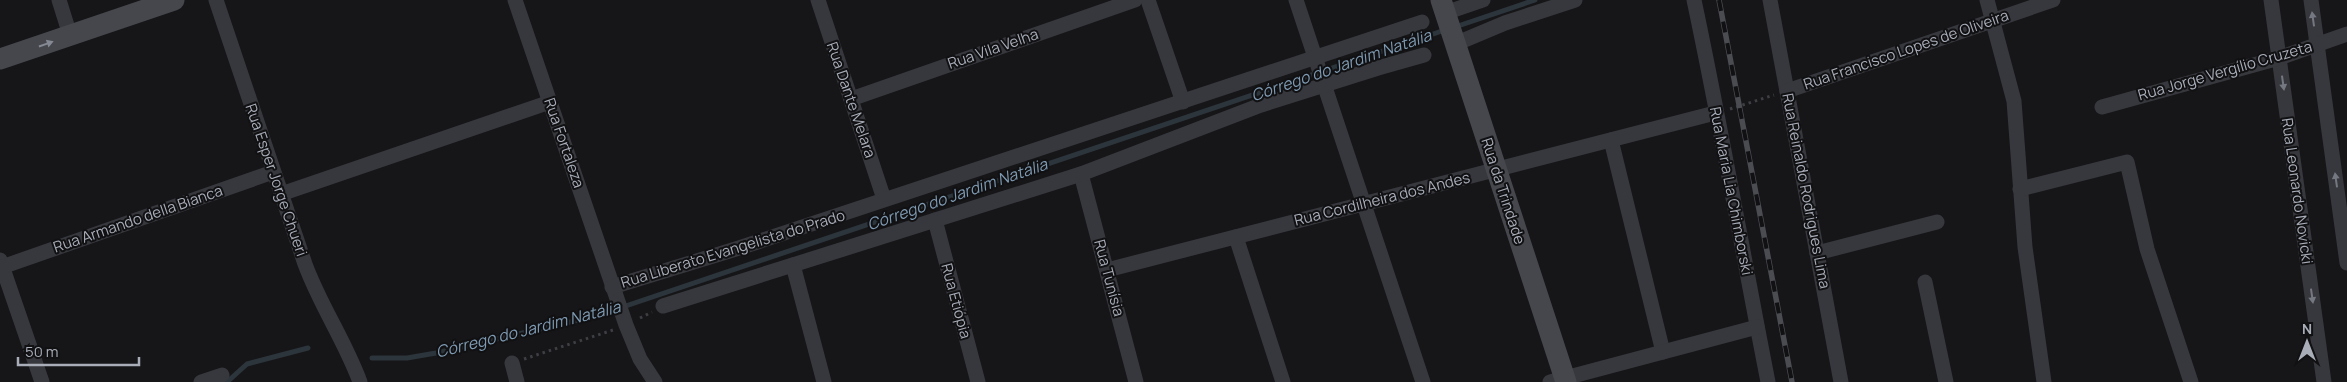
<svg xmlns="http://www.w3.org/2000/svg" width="2347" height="382" viewBox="0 0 2347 382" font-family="Manrope,sans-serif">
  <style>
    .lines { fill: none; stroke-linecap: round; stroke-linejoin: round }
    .stream { stroke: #2c353c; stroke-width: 5 }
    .path { stroke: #3d3f44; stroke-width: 3; stroke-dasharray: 2.5 4; stroke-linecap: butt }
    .street { stroke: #37383d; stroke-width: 15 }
    .secondary { stroke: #45474d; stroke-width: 21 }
    .rail-casing { stroke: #4a4c52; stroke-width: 5.5 }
    .rail { stroke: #111113; stroke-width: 4; stroke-dasharray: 11; stroke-linecap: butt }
    .oneway { fill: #757881 }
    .oneway2 { fill: #858993 }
    .labels { text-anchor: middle; stroke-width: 4; stroke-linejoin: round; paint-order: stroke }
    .street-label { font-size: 15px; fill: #a8adb8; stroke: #111113 }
    .water-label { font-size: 16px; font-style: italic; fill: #7f9bb3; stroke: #111113 }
  </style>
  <rect width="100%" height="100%" fill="#161618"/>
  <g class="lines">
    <g class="stream">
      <path d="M 1455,27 L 1535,0"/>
      <path d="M 372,358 L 407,358 L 436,353 L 596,316 L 1445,30"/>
      <path d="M 227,382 L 247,364 L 308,348"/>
    </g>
    <g class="path">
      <path d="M 1730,109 L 1774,95"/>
      <path d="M 640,318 L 652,312"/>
      <path d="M 524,359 L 613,330"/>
    </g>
    <g class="street">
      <path d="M 59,0 L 70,35"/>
      <path d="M 216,0 L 305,264 C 320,305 345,341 360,382"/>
      <path d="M 515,0 L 626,325 L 640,359 L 655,382"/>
      <path d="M 818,0 L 884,199"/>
      <path d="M 1148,0 L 1183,102"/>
      <path d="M 1296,0 L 1423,382"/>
      <path d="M 1694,0 C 1721,127 1743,255 1768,382"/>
      <path d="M 1770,0 L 1841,382"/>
      <path d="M 1987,0 L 2014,101 L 2025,247 L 2044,382"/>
      <path d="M 2271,0 L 2324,382"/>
      <path d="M 2311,0 L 2347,263"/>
      <path d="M 1445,13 L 1483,0"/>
      <path d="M 1455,44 L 1505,23 L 1575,0"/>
      <path d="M 1787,91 L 2053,0"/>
      <path d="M 851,99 L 1135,0"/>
      <path d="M 2102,107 L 2279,58 L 2347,34"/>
      <path d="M 1611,140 L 1663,352"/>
      <path d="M 1081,174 L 1136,382"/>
      <path d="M 2020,189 L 2127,162 L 2147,249 L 2191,382"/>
      <path d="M 281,194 L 550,102"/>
      <path d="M 935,220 L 978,382"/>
      <path d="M 1236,237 L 1283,382"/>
      <path d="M 1817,253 L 1937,222"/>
      <path d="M 0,260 L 42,382"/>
      <path d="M 793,265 L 824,382"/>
      <path d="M 2,267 L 273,172"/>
      <path d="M 1107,270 L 1715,113"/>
      <path d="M 1925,282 L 1946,382"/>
      <path d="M 612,287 L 739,248 L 1422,22"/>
      <path d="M 663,306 L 1081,174 L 1261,105 L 1378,68 L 1424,55"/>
      <path d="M 512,363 L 517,382"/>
      <path d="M 201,382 L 222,375"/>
      <path d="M 1550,382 L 1757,327"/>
    </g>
    <g class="secondary">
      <path d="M 1441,0 L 1566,382"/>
      <path d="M 0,59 L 174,0"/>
    </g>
    <defs>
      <path id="rail" d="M 1719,0 L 1792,382"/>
    </defs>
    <use href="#rail" class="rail-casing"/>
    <use href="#rail" class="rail"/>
  </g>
  <defs><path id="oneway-solid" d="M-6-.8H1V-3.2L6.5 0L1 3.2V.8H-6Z" transform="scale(1.25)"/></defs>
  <g class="oneway">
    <use href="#oneway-solid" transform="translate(2313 19) rotate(-98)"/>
    <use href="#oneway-solid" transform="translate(2283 83) rotate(82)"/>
    <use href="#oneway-solid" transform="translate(2336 180) rotate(-98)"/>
    <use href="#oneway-solid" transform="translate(2312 296) rotate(82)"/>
  </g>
  <use class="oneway2" href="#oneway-solid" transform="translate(46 44) rotate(-19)"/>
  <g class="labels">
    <g class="street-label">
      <text transform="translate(993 49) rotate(-19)" y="5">Rua Vila Velha</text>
      <text transform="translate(1906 50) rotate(-19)" y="5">Rua Francisco Lopes de Oliveira</text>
      <text transform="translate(2225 71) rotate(-16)" y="5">Rua Jorge Vergílio Cruzeta</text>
      <text transform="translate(851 100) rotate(71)" y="5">Rua Dante Melara</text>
      <text transform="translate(564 143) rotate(71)" y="5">Rua Fortaleza</text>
      <text transform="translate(276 180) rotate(71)" y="5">Rua Esper Jorge Chueri</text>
      <text transform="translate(1503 191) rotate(72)" y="5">Rua da Trindade</text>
      <text transform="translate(1731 191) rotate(79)" y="5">Rua Maria Lia Chimborski</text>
      <text transform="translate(1806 191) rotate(79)" y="5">Rua Reinaldo Rodrigues Lima</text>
      <text transform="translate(2297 191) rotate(82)" y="5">Rua Leonardo Novicki</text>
      <text transform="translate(1382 199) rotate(-14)" y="5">Rua Cordilheira dos Andes</text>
      <text transform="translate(138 219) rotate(-19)" y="5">Rua Armando della Bianca</text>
      <text transform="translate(733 249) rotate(-17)" y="5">Rua Liberato Evangelista do Prado</text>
      <text transform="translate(1109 278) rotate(75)" y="5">Rua Tunísia</text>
      <text transform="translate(956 301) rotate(75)" y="5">Rua Etiópia</text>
    </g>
    <g class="water-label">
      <text transform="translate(1341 65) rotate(-19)" y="6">Córrego do Jardim Natália</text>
      <text transform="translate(957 194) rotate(-19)" y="6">Córrego do Jardim Natália</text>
      <text transform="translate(528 329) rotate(-14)" y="6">Córrego do Jardim Natália</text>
    </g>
  </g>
  <g transform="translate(2307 342)" stroke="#111113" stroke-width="4" paint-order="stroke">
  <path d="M0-4L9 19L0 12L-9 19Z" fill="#a8adb8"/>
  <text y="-8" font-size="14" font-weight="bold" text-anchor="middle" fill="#a8adb8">N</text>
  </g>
  <path d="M18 357v8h121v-8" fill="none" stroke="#a8adb8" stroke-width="2.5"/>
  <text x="25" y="357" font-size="15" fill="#a8adb8" stroke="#111113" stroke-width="4" paint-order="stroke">50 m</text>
</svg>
